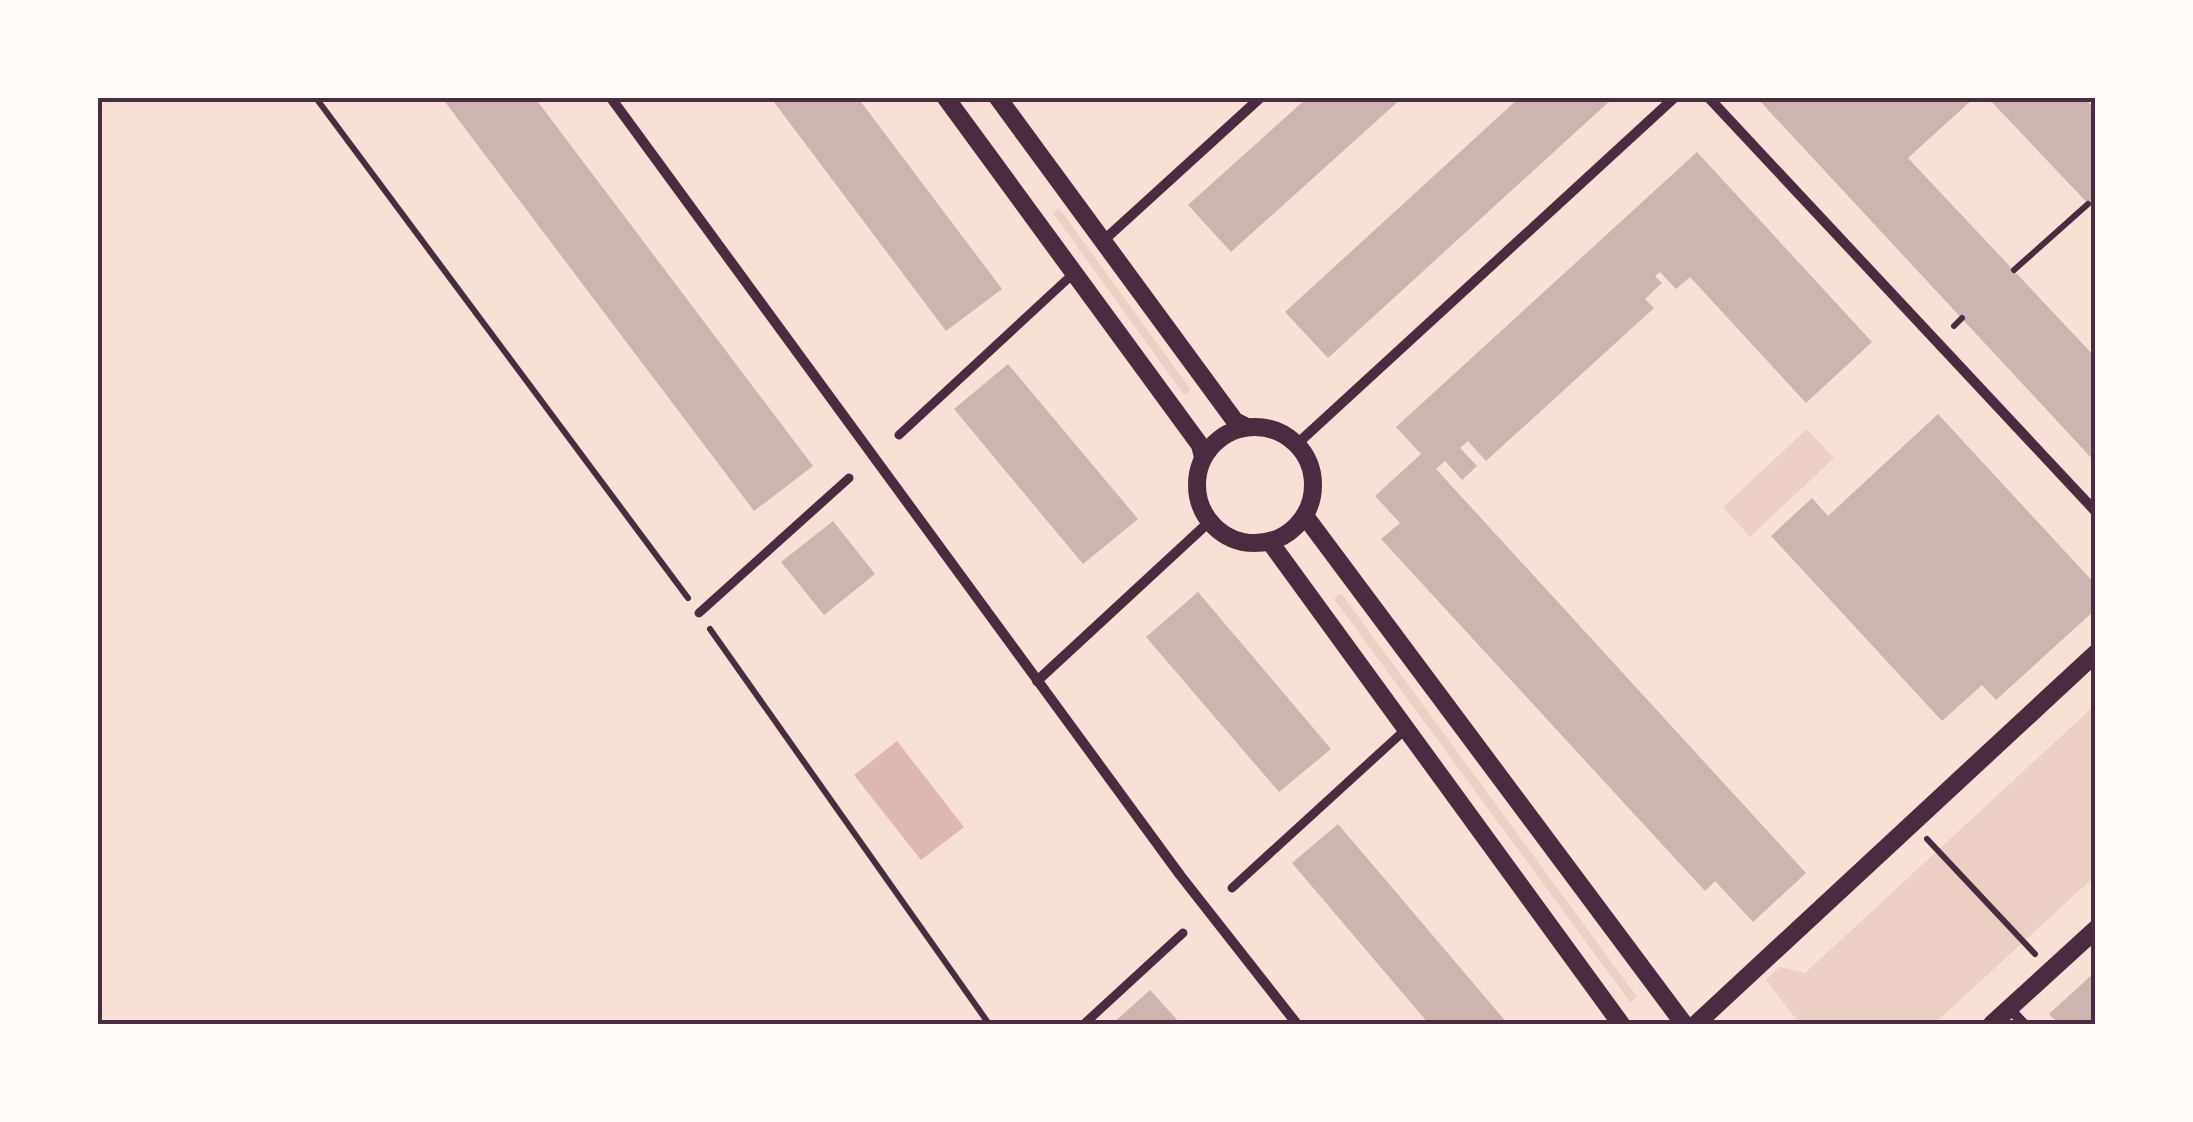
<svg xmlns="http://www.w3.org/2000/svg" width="2193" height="1122" viewBox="0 0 2193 1122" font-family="Lora,serif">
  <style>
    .green { fill: #ebcfc5 }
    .water { fill: #dcb8b0 }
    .building { fill: #ccb4b1 }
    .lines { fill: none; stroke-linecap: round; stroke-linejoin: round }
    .path { stroke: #4a2c40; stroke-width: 6 }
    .pedestrian { stroke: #4a2c40; stroke-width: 9 }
    .minor { stroke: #4a2c40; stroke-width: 10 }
    .tertiary { stroke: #4a2c40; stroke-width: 18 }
    .neatline { fill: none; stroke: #4a2c40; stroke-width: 4 }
  </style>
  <rect width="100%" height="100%" fill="#f7e1d7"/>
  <g class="green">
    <path d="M 1059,208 L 1191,390 L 1184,395 L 1053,213 Z"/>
    <path d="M 1807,429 L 1834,458 L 1750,537 L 1723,507 Z"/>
    <path d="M 1341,593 L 1637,997 L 1630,1002 L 1334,599 Z"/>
    <path d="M 2095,705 L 2095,876 L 1934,1024 L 1800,1024 L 1766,980 L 1780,967 L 1805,973 Z"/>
  </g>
  <path class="water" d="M 897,741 L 964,827 L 921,860 L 854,775 Z"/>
  <g class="building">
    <path d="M 442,98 L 535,98 L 813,466 L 754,511 Z"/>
    <path d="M 771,98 L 858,98 L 1002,289 L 946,331 Z"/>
    <path d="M 1307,98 L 1402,98 L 1231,252 L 1188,205 Z"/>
    <path d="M 1519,98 L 1613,98 L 1328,358 L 1285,312 Z"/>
    <path d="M 1757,98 L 1974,98 L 1908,158 L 2096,358 L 2096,463 Z"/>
    <path d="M 1988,98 L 2084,98 L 2096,110 L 2096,212 Z"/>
    <path d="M 1697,152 L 1872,342 L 1806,403 L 1690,277 L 1676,289 L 1660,272 L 1655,276 L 1662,283 L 1645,299 L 1654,308 L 1486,461 L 1468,441 L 1460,448 L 1477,466 L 1462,480 L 1445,461 L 1436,469 L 1806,873 L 1753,922 L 1715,881 L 1705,891 L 1381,539 L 1400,523 L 1375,496 L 1421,454 L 1396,427 Z"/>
    <path d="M 1008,364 L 1138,519 L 1083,564 L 954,409 Z"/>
    <path d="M 1938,414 L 2096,585 L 2096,609 L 1996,700 L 1982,685 L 1942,721 L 1771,536 L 1812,498 L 1828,516 Z"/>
    <path d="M 833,521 L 875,574 L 824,615 L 781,562 Z"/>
    <path d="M 1198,592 L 1331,749 L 1279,792 L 1146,637 Z"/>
    <path d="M 1338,824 L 1508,1024 L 1429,1024 L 1292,863 Z"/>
    <path d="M 2096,971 L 2096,1024 L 2059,1024 L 2049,1014 Z"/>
    <path d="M 1150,990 L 1181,1024 L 1112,1024 Z"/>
  </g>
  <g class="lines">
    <g class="path">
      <path d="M 316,98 L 688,598"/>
      <path d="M 2014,270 L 2088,204"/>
      <path d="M 1954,326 L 1962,318"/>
      <path d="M 710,629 L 989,1024"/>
      <path d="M 1927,839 L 2035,954"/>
    </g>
    <g class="pedestrian">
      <path d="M 899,435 L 1073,274"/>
      <path d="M 699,613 L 849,478"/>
      <path d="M 1232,888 L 1406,729"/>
      <path d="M 1084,1024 L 1183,933"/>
    </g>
    <g class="minor">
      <path d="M 611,98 L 1180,875 L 1297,1024"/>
      <path d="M 1709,98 L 2096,512"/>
      <path d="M 1103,241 L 1260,98"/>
      <path d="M 1297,444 L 1674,98"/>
      <path d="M 1037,681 L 1209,522"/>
      <path d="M 2009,1008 L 2024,1024"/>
    </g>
    <g class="tertiary">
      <path d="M 946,98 L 1200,445 L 1203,457"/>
      <path d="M 998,98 L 1235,421 L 1247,427"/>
      <circle cx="1255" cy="485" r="58"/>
      <path d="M 1305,516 L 1684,1024"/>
      <path d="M 1270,542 L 1621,1024"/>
      <path d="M 1696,1024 L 2096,653"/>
      <path d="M 1992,1024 L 2096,929"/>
    </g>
  </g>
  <rect width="2193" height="1122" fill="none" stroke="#fffaf5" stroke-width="200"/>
  <rect x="100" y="100" width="1993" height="922" class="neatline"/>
</svg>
